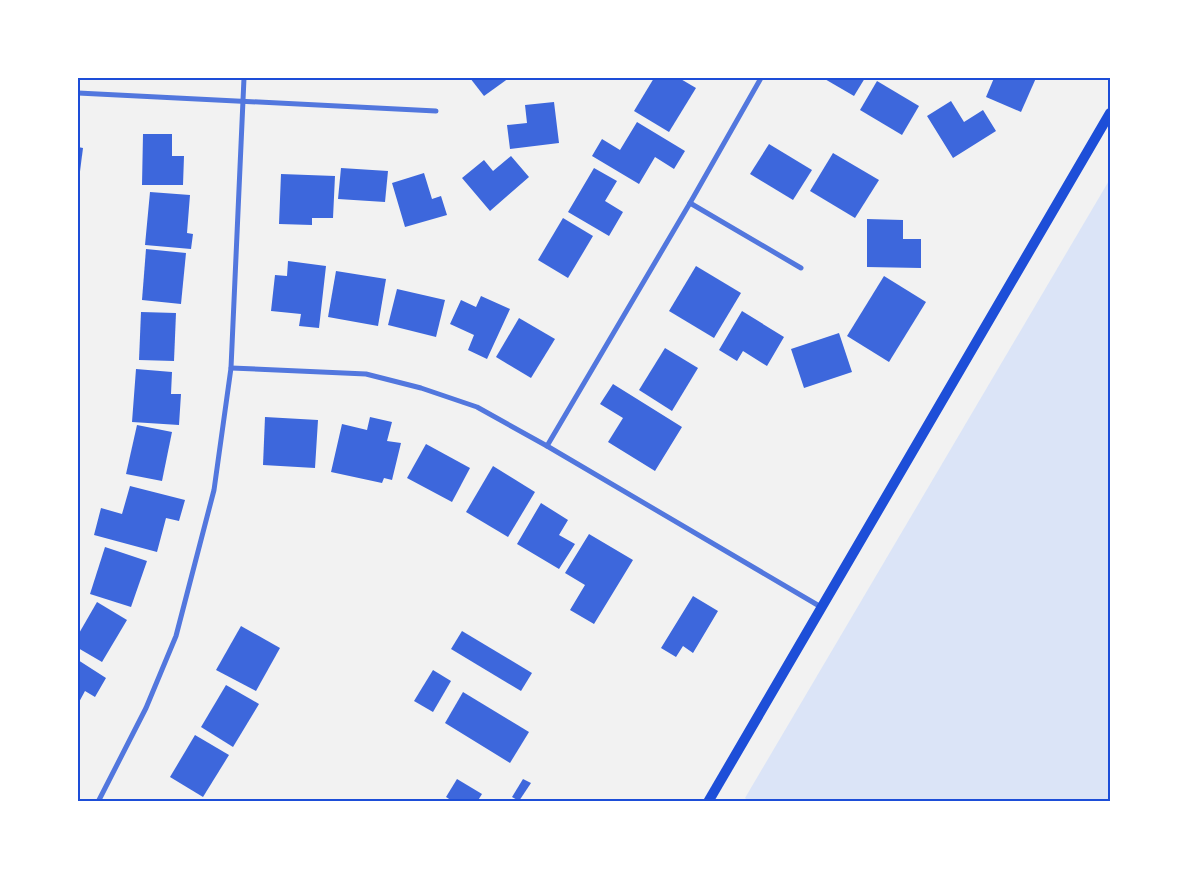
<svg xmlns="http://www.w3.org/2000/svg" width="1188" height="879" viewBox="0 0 1188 879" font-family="Poppins,sans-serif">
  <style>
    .green { fill: #dbe4f7 }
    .building { fill: #3d67dc }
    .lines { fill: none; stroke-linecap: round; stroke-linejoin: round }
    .minor { stroke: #5277de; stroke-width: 5 }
    .secondary { stroke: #1d4ed8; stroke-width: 10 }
    .neatline { fill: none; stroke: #1d4ed8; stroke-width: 2 }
  </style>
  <rect width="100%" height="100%" fill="#f2f2f2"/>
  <path class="green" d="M 1110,179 L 1110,801 L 750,802 L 745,798 Z"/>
  <g class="building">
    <path d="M 470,78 L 509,78 L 484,96 Z"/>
    <path d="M 654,78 L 679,78 L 696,88 L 669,132 L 634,111 Z"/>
    <path d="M 823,78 L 865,78 L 854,96 Z"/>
    <path d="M 994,78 L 1036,78 L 1021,112 L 986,97 Z"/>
    <path d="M 877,81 L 919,106 L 902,135 L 860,110 Z"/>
    <path d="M 951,101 L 964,122 L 983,110 L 996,131 L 953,158 L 927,116 Z"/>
    <path d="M 554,102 L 559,143 L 510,149 L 507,125 L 527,123 L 525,105 Z"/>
    <path d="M 637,122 L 685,151 L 674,169 L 655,157 L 639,184 L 592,156 L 602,139 L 620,150 Z"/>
    <path d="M 143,134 L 172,134 L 172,156 L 184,156 L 183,185 L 142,185 Z"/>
    <path d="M 769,144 L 812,170 L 793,200 L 750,174 Z"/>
    <path d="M 78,147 L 83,148 L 79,179 L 78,179 Z"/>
    <path d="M 833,153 L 879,180 L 855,218 L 810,191 Z"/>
    <path d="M 511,156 L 529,177 L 490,211 L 462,178 L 484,160 L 493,171 Z"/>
    <path d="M 341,168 L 388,171 L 385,202 L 338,199 Z"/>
    <path d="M 594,168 L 617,181 L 605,201 L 623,212 L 609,236 L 568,212 Z"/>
    <path d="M 424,173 L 432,199 L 441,196 L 447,215 L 405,227 L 392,183 Z"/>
    <path d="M 281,174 L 335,176 L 333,218 L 312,218 L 312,225 L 279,224 Z"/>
    <path d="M 150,192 L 190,195 L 187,233 L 193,234 L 191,249 L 145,245 Z"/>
    <path d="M 563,218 L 593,236 L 568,278 L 538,260 Z"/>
    <path d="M 867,219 L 903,220 L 903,239 L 921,239 L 921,268 L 867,267 Z"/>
    <path d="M 146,249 L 186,253 L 181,304 L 142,300 Z"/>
    <path d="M 288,261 L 326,266 L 319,328 L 299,326 L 301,314 L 271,311 L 275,275 L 287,276 Z"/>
    <path d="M 696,266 L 741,293 L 714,338 L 669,311 Z"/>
    <path d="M 336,271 L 386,279 L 378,326 L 328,317 Z"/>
    <path d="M 884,276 L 926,302 L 889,362 L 847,336 Z"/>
    <path d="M 397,289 L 445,300 L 436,337 L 388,325 Z"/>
    <path d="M 481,296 L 510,309 L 487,359 L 468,350 L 474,335 L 450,324 L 461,300 L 476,307 Z"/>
    <path d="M 742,311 L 784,337 L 767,366 L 743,351 L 737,361 L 719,350 Z"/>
    <path d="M 141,312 L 176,313 L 174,361 L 139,360 Z"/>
    <path d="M 519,318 L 555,339 L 531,378 L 496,357 Z"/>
    <path d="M 839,333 L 852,372 L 804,388 L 791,349 Z"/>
    <path d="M 665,348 L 698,368 L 672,411 L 639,390 Z"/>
    <path d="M 136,369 L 172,372 L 171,394 L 181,394 L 179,425 L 132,422 Z"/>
    <path d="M 613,384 L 682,427 L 655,471 L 608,442 L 623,418 L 600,404 Z"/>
    <path d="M 265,417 L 318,420 L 315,468 L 263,465 Z"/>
    <path d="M 370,417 L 392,422 L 387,441 L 401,443 L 392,480 L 384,478 L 382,483 L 331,472 L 342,424 L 367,430 Z"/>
    <path d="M 137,425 L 172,432 L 162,481 L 126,474 Z"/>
    <path d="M 426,444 L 470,468 L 452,502 L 407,478 Z"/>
    <path d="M 493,466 L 535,492 L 508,537 L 466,512 Z"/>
    <path d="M 130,486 L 185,500 L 179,521 L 166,518 L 157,552 L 94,535 L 101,508 L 122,514 Z"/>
    <path d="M 541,503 L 568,520 L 559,535 L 575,544 L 559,569 L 517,544 Z"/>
    <path d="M 589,534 L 633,560 L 594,624 L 570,610 L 585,585 L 565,573 Z"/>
    <path d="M 105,547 L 147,561 L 131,607 L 90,594 Z"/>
    <path d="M 693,596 L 718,611 L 693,653 L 683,646 L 676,657 L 661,648 Z"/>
    <path d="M 97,602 L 127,620 L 102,662 L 78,648 L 78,635 Z"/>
    <path d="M 241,626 L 280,648 L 256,691 L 216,670 Z"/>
    <path d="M 462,631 L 532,673 L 521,691 L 451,649 Z"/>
    <path d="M 78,660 L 106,678 L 95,697 L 85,691 L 78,704 Z"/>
    <path d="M 433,670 L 451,681 L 433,712 L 414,701 Z"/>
    <path d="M 226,685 L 259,704 L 233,747 L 201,727 Z"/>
    <path d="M 463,692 L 529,732 L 510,763 L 445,723 Z"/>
    <path d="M 195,735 L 229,755 L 203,797 L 170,777 Z"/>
    <path d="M 457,779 L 482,794 L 477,802 L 454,802 L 446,797 Z"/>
    <path d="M 523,779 L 531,783 L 519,801 L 512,797 Z"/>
  </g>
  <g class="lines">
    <g class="minor">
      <path d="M 78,93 L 436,111"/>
      <path d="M 690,203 L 801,268"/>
      <path d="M 231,368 L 366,374 L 421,388 L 477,407 L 547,446 L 821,607"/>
      <path d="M 547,446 L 690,203 L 761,78"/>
      <path d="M 98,802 L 146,708 L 176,636 L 214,490 L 231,368 L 244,78"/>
    </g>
    <path class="secondary" d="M 708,802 L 1110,113"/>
  </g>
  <rect width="1188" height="879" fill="none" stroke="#ffffff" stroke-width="158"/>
  <rect x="79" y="79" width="1030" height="721" class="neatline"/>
</svg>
